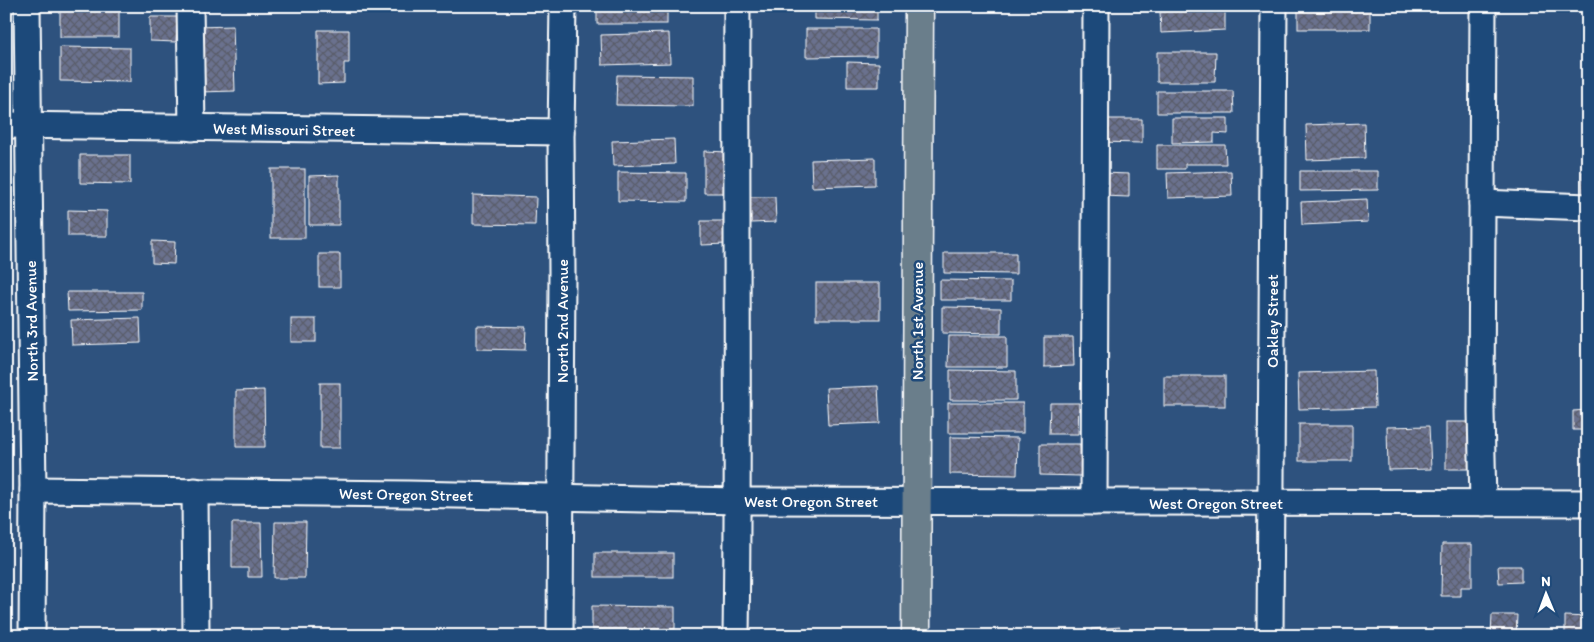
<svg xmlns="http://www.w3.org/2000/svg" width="1594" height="642" viewBox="0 0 1594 642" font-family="Itim,sans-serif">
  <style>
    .building { fill: url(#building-cross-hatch); stroke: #fff }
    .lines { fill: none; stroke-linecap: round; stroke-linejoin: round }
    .minor-casing { stroke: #fff; stroke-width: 29 }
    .major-casing { stroke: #fff; stroke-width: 31 }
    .minor { stroke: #1f4a7a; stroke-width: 25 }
    .major { stroke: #6b7e8b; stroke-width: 28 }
    .labels { text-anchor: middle; stroke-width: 5; stroke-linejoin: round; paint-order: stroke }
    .street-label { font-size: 16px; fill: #fff; stroke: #1f4a7a }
  </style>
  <defs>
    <pattern id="building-cross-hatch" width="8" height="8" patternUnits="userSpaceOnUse" patternTransform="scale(1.25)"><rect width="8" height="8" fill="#6a718e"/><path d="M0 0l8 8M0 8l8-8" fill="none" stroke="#5a5d6a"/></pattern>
  </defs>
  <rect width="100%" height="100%" fill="#2e527e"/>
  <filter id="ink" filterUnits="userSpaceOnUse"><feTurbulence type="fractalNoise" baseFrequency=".02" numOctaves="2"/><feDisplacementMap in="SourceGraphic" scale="10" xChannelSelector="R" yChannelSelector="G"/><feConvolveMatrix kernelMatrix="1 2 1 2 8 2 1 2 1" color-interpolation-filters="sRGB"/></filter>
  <g filter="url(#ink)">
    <g class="building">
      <rect x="60" y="6" width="59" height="31"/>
      <rect x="597" y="6" width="70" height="18"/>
      <path d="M 815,6 L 877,6 L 877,20 L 815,19 Z"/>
      <rect x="1311" y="6" width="90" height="1"/>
      <path d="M 1225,9 L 1225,30 L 1161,33 L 1160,12 Z"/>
      <rect x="1298" y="10" width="72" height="19"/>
      <path d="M 150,17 L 177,17 L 176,42 L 150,41 Z"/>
      <path d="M 233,26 L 235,91 L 199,92 L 197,27 Z"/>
      <path d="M 806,29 L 876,29 L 876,56 L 806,57 Z"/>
      <path d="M 318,30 L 349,30 L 349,63 L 344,63 L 344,83 L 318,84 Z"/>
      <path d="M 669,33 L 670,63 L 602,65 L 601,35 Z"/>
      <path d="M 60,47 L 130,48 L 130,82 L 60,81 Z"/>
      <path d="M 1157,52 L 1216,52 L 1215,82 L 1157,82 Z"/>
      <path d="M 847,62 L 879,63 L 879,87 L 847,87 Z"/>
      <path d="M 617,75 L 693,76 L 693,106 L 616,105 Z"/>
      <path d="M 1157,91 L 1233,91 L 1234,113 L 1157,113 Z"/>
      <path d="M 1172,118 L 1228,118 L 1228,134 L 1214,133 L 1214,142 L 1172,143 Z"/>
      <path d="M 1098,119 L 1142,119 L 1142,143 L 1097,142 Z"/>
      <path d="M 1364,123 L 1365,158 L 1307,160 L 1306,125 Z"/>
      <path d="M 674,139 L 675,164 L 613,166 L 612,141 Z"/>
      <path d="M 1157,145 L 1225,145 L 1226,164 L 1185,164 L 1185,169 L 1157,169 Z"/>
      <path d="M 704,151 L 729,152 L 729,193 L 704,193 Z"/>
      <path d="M 80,155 L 130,155 L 130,184 L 80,183 Z"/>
      <path d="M 875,158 L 875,185 L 812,187 L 811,160 Z"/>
      <rect x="271" y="169" width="34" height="69"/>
      <path d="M 1231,171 L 1232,196 L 1168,198 L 1167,173 Z"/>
      <path d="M 1300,171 L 1378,171 L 1378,190 L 1300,191 Z"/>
      <path d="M 618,172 L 686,173 L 686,202 L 618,201 Z"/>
      <path d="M 1582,172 L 1588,172 L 1588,203 L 1583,203 Z"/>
      <path d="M 1103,173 L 1129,174 L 1129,197 L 1102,196 Z"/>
      <path d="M 339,175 L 339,225 L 309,225 L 309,176 Z"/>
      <path d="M 473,195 L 536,197 L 535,225 L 473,224 Z"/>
      <path d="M 750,197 L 775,197 L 776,222 L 751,223 Z"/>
      <path d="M 1367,199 L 1368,222 L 1302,225 L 1301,202 Z"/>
      <path d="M 68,210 L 107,211 L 107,236 L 68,236 Z"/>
      <path d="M 701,221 L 727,221 L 727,244 L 701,245 Z"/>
      <path d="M 152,241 L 175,242 L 174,264 L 152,263 Z"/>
      <path d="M 944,253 L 1016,253 L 1016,274 L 944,273 Z"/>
      <rect x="319" y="254" width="21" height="33"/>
      <path d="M 940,280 L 1011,281 L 1011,300 L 940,300 Z"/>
      <rect x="816" y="283" width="64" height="36"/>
      <path d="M 67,292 L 142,292 L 142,310 L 68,311 Z"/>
      <path d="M 942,307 L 1001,308 L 1001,334 L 942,333 Z"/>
      <path d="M 140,318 L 141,343 L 72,345 L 71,320 Z"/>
      <rect x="291" y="319" width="25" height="23"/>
      <path d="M 477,326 L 526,327 L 525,350 L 477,349 Z"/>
      <path d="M 949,336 L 1007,336 L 1007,367 L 948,367 Z"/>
      <path d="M 1044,337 L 1073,337 L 1074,366 L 1044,367 Z"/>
      <path d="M 950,370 L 1016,371 L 1016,400 L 950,400 Z"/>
      <path d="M 1374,371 L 1375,407 L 1299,409 L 1298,373 Z"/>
      <rect x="1164" y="376" width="61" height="30"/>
      <rect x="320" y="383" width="20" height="65"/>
      <path d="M 878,386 L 880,423 L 828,425 L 826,388 Z"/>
      <path d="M 264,390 L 265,447 L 236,447 L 236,391 Z"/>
      <rect x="948" y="403" width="75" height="30"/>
      <path d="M 1050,403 L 1079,403 L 1078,434 L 1049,434 Z"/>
      <path d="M 1588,410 L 1588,430 L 1573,430 L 1573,411 Z"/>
      <rect x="1446" y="422" width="26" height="47"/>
      <rect x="1299" y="424" width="53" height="37"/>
      <path d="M 1429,426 L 1431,469 L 1388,470 L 1387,427 Z"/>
      <path d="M 950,437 L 1018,438 L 1017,475 L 950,474 Z"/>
      <path d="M 1040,444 L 1080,444 L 1081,476 L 1040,475 Z"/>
      <path d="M 275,522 L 306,522 L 305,578 L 274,578 Z"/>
      <path d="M 232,523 L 261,523 L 262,577 L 248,577 L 248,568 L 232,568 Z"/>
      <path d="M 1442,544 L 1472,544 L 1472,587 L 1461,587 L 1461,596 L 1441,596 Z"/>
      <rect x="595" y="553" width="78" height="24"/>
      <path d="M 1498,566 L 1521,566 L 1521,582 L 1499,583 Z"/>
      <path d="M 592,606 L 675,607 L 675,629 L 592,629 Z"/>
      <path d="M 1492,615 L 1517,615 L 1516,636 L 1491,636 Z"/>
      <path d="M 1565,616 L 1588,617 L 1588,636 L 1565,635 Z"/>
      <path d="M 1120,627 L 1120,636 L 1092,636 L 1091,629 Z"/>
      <rect x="593" y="632" width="75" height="4"/>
    </g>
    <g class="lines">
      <defs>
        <g id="minor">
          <path d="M 27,6 L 33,490 L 32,636"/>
          <path d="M 190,6 L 192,128"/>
          <path d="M 6,125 L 561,132"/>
          <path d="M 1482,203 L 1588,207"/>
          <path d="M 33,490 L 408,494 L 738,501 L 1588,503"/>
          <path d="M 195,491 L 196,636"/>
          <path d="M 1094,502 L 1096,6"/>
          <path d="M 1483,503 L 1481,412 L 1483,6"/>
          <path d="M 560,636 L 562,272 L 561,132 L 563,6"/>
          <path d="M 736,636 C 739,426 736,216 737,6"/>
          <path d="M 1270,636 L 1274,6"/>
        </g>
        <path id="major" d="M 916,636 L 919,6"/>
      </defs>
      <use href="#minor" class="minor-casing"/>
      <use href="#major" class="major-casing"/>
      <use href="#minor" class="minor"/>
      <use href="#major" class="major"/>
    </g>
  </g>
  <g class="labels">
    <g class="street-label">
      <text transform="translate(284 129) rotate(1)" y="6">West Missouri Street</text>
      <text transform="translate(31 321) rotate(-91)" y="6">North 3rd Avenue</text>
      <text transform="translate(562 321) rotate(-90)" y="6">North 2nd Avenue</text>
      <text transform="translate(917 321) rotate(-90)" y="6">North 1st Avenue</text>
      <text transform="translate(1272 321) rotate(-90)" y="6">Oakley Street</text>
      <text transform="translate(406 494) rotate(1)" y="6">West Oregon Street</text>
      <text x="811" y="507">West Oregon Street</text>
      <text x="1216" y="509">West Oregon Street</text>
    </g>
  </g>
  <rect width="1594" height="642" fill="none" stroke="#1f4a7a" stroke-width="25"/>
  <rect x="12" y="12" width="1569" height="617" fill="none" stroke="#fff" stroke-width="2" filter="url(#ink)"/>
  <g transform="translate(1546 594) rotate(359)" stroke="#1f4a7a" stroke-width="4" paint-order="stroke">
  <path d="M0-4L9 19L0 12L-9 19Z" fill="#ffffff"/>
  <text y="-8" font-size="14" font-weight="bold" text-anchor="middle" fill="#ffffff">N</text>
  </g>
</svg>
